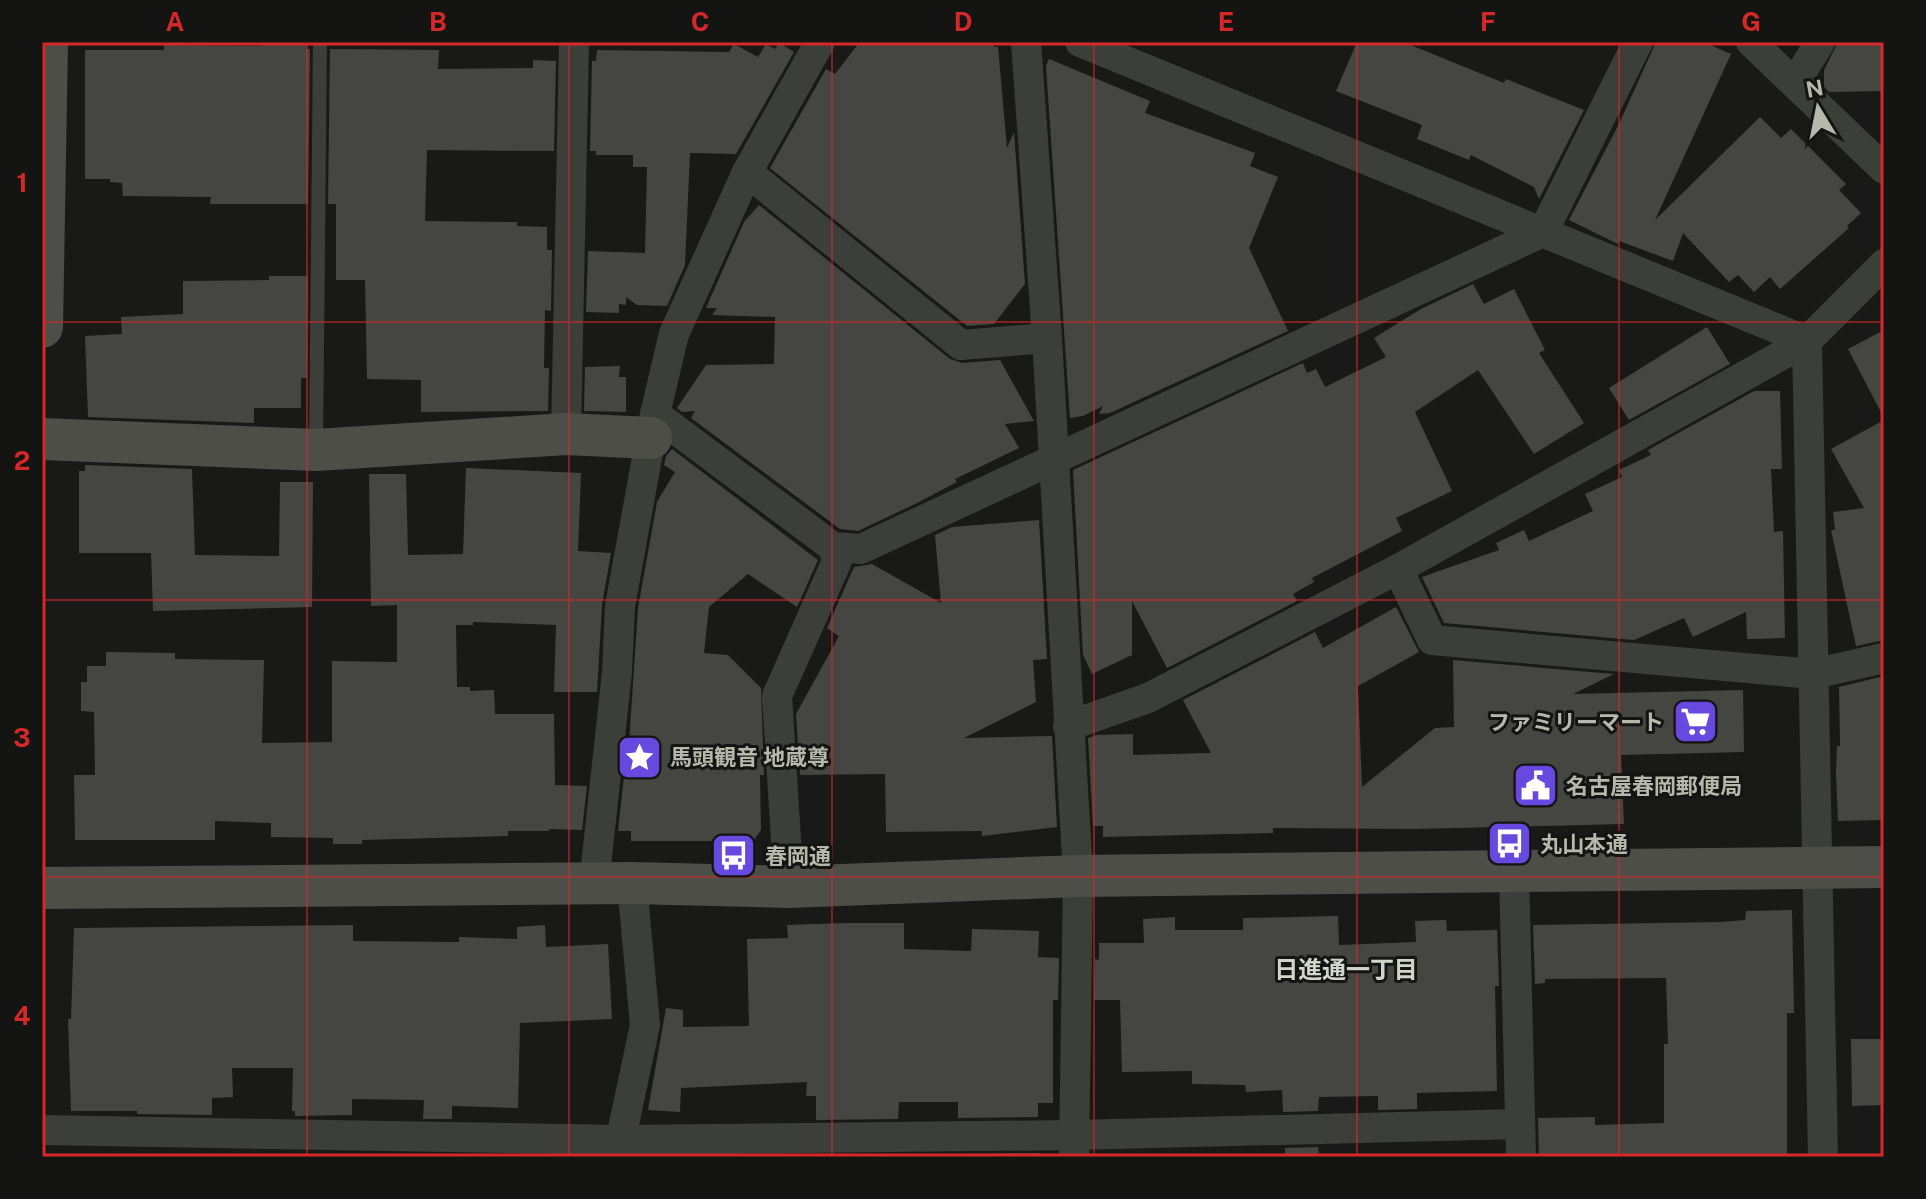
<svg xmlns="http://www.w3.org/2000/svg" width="1926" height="1199" viewBox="0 0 1926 1199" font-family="'Public Sans','Noto Sans JP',sans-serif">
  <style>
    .building { fill: #454642 }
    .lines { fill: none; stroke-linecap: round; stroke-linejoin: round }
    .lane { stroke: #3c3e39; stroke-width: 14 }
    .street { stroke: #3c3e39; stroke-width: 30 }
    .secondary { stroke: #4c4e47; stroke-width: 42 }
    .grid { fill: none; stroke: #d62828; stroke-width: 2; stroke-opacity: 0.55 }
    .labels { text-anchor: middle; stroke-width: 6; stroke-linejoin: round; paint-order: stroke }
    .poi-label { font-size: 22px; font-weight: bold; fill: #b5b8ab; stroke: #141513; text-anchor: start }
    .neighbourhood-label { font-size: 24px; font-weight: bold; fill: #d2d5cc; stroke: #141513 }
    .neatline { fill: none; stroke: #d62828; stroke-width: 3 }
    .grid-label { font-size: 26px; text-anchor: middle; font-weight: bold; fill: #d62828 }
  </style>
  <rect width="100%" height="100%" fill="#191a18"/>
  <g class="building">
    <path d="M 962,42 L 993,42 L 994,47 L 998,47 L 1007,148 L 1014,132 L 1025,284 L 994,324 L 967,326 L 770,168 L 826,69 L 835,74 L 859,43 L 923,43 L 924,45 Z"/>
    <path d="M 1357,42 L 1403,42 L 1504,83 L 1506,79 L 1584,110 L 1539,199 L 1534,187 L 1471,155 L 1469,160 L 1417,139 L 1422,125 L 1336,91 Z"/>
    <path d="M 1656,42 L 1703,42 L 1731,54 L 1655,220 L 1760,117 L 1781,138 L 1791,129 L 1846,184 L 1839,190 L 1861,213 L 1847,226 L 1849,228 L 1780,289 L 1770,277 L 1754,292 L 1738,275 L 1729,282 L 1683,233 L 1673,261 L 1619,241 L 1618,244 L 1569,220 L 1619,124 Z"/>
    <path d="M 1838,42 L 1884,42 L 1884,91 L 1829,92 L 1824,87 L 1824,70 Z"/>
    <path d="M 307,43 L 307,49 L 310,49 L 308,204 L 210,204 L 211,197 L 123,196 L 122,183 L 110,182 L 110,179 L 85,179 L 85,50 L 164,50 L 164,45 L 254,46 Z"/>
    <path d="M 779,43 L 794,52 L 736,154 L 690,153 L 685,265 L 667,306 L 637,305 L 626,297 L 626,305 L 619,304 L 619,313 L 586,312 L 588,251 L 645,253 L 647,167 L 633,167 L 633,155 L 596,155 L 596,151 L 590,151 L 592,61 L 596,61 L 597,50 L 729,52 L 734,44 L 758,57 L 766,44 L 775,49 Z"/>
    <path d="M 330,49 L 439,50 L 438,69 L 533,68 L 533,60 L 556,61 L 554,151 L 427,150 L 425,221 L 517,222 L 517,226 L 547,227 L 547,250 L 552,250 L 551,311 L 545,310 L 544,368 L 549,368 L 548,411 L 421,412 L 421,380 L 367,379 L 365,280 L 336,280 L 336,204 L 328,204 Z"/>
    <path d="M 1049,59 L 1150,101 L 1145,113 L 1255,153 L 1250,166 L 1278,177 L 1249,248 L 1288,331 L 1110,413 L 1099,414 L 1103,406 L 1083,416 L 1070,418 L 1046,66 Z"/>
    <path d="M 759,205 L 950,359 L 962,363 L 1000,360 L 1034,421 L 1005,424 L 1019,448 L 955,479 L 957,482 L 917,503 L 858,531 L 840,529 L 691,418 L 695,411 L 682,412 L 677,408 L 706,365 L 774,364 L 775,317 L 712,315 L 717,308 L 706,308 L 744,222 Z"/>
    <path d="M 269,276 L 308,276 L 307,378 L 301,378 L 301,408 L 254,408 L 254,423 L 88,417 L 85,336 L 122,334 L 121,317 L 183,314 L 183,281 L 269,280 Z"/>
    <path d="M 1473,284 L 1484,304 L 1514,289 L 1545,350 L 1539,353 L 1584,423 L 1534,454 L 1478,370 L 1415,412 L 1452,491 L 1396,518 L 1402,531 L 1312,578 L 1314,582 L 1293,594 L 1297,601 L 1167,668 L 1132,601 L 1132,655 L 1092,674 L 1083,655 L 1073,470 L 1303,363 L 1307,373 L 1316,369 L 1325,387 L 1386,357 L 1374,338 L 1421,309 Z"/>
    <path d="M 1707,327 L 1730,364 L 1629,420 L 1609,388 Z"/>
    <path d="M 1884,330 L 1884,418 L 1848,349 Z"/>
    <path d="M 620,366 L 619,377 L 626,377 L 626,412 L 584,411 L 585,367 Z"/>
    <path d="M 1754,391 L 1780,391 L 1782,469 L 1771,469 L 1774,532 L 1783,531 L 1785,638 L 1747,639 L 1746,612 L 1693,637 L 1684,618 L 1634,640 L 1444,623 L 1422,577 L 1499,550 L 1496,543 L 1524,530 L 1529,541 L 1593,511 L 1585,494 L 1622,477 L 1619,470 L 1651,455 L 1648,450 Z"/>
    <path d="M 1884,420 L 1884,640 L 1856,646 L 1831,530 L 1835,530 L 1833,512 L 1864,508 L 1831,449 Z"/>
    <path d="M 672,449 L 818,560 L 797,607 L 748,574 L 709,607 L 704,653 L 728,655 L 761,688 L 764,775 L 760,775 L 761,830 L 753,841 L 631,841 L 631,831 L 618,831 L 626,759 L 628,759 L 638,608 L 657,502 L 675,472 L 664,465 L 666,456 Z"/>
    <path d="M 85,465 L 192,469 L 195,555 L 279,556 L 280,482 L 313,482 L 312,607 L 153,611 L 151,553 L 79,553 L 79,471 L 85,471 Z"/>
    <path d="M 466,468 L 581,473 L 578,551 L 611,553 L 602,605 L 597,692 L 554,692 L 556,625 L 473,622 L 473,625 L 456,625 L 457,687 L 470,687 L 470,691 L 494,690 L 495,714 L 554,714 L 555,785 L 587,786 L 582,830 L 549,829 L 549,831 L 508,831 L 508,836 L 362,840 L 362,844 L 333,844 L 333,838 L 271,837 L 271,823 L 215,821 L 215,840 L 75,840 L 74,775 L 95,775 L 94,712 L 81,711 L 81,682 L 87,682 L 87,666 L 106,666 L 106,652 L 175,653 L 175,659 L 264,660 L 262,743 L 332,742 L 332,661 L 397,662 L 397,605 L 371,606 L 369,474 L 406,474 L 408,555 L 463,554 Z"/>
    <path d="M 1039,520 L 1047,659 L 1033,660 L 1036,702 L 964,738 L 1052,736 L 1057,827 L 982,836 L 982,831 L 886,832 L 885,774 L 800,775 L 796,714 L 839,636 L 827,628 L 854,567 L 872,564 L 941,603 L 935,535 L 952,527 Z"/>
    <path d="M 1396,607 L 1419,652 L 1358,686 L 1362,787 L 1435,728 L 1454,727 L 1453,660 L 1614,674 L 1573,694 L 1743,690 L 1744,752 L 1621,755 L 1624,824 L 1416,829 L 1273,828 L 1273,833 L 1103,837 L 1103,826 L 1093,826 L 1088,738 L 1097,735 L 1133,734 L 1133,755 L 1211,753 L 1183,700 L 1315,632 L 1323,648 Z"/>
    <path d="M 1884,676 L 1884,820 L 1838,821 L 1836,773 L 1837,746 L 1840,746 L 1839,687 Z"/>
    <path d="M 1792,910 L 1794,1013 L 1787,1013 L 1787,1157 L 1539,1157 L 1538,1118 L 1595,1117 L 1595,1125 L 1664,1123 L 1664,1044 L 1668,1044 L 1666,978 L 1545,979 L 1545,983 L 1535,984 L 1533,925 L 1721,922 L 1745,920 L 1746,911 Z"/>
    <path d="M 1338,916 L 1339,945 L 1416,942 L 1415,921 L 1446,920 L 1447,931 L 1497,930 L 1499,986 L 1495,986 L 1497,1091 L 1417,1093 L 1417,1109 L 1378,1110 L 1378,1096 L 1319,1097 L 1318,1111 L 1283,1112 L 1282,1090 L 1246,1092 L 1245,1085 L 1192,1084 L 1192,1071 L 1122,1072 L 1120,1000 L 1094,1000 L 1095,959 L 1099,960 L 1099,943 L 1144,943 L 1143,919 L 1175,917 L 1175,930 L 1243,930 L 1243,918 Z"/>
    <path d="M 845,923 L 904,923 L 904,949 L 971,951 L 972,929 L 1039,931 L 1038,957 L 1059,958 L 1058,1000 L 1053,1000 L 1053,1103 L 1038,1103 L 1038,1117 L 958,1118 L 958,1102 L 899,1102 L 898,1119 L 816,1120 L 816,1096 L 806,1096 L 807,1082 L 681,1088 L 680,1112 L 648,1110 L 666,1008 L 683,1010 L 683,1027 L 749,1026 L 747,939 L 788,938 L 787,925 Z"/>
    <path d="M 353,925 L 353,941 L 459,942 L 459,937 L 517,939 L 517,927 L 545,925 L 546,947 L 608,944 L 612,1019 L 520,1023 L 518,1108 L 452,1106 L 452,1119 L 423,1119 L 424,1100 L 352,1099 L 352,1115 L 295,1116 L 295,1111 L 292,1111 L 293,1068 L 232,1068 L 233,1097 L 212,1098 L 212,1115 L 137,1114 L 137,1111 L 71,1111 L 68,1019 L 71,1019 L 74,928 Z"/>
    <path d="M 1851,1039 L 1884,1039 L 1884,1105 L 1852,1106 Z"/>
    <path d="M 1318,1147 L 1319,1157 L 1285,1157 L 1285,1148 Z"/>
    <path d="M 1040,1153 L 1040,1157 L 960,1157 L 960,1154 Z"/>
  </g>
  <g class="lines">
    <path class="lane" d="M 316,446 L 320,42"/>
    <g class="street">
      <path d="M 1026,42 L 1047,338 L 1078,876 L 1074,1157"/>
      <path d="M 1080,42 L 1807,341"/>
      <path d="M 1751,42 L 1884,169"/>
      <path d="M 1795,83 L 1820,42"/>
      <path d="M 747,172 L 961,345 L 1047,338"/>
      <path d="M 655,414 L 833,547"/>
      <path d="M 566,434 L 574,42"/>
      <path d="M 1398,569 L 1432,640 L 1813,674 L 1884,658"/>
      <path d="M 1068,726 L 1148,698 L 1398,569 L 1807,341"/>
      <path d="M 1514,872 L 1521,1157"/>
      <path d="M 594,884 L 617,672 L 620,606 L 655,414 L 674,334 L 747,172 L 820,42"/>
      <path d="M 789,887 L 777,696 L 837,561 L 833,547 L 861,549 L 1543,232 L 1638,42"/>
      <path d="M 42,1130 L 620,1140 L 1074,1135 L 1520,1124"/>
      <path d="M 617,1157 L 645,1025 L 632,883"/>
      <path d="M 1823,1157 L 1807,341 L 1884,264"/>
    </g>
    <g class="secondary">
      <path d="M 42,327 L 47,42"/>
      <path d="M 42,439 L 316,450 L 566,434 L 651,438"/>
      <path d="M 42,888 L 632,883 L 789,887 L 1078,876 L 1884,867"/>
    </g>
  </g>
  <path class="grid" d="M 307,42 L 307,1157M 569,42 L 569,1157M 832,42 L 832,1157M 1094,42 L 1094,1157M 1357,42 L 1357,1157M 1619,42 L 1619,1157M 42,322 L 1884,322M 42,600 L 1884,600M 42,877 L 1884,877"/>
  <defs>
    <symbol id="supermarket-square" viewBox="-11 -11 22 22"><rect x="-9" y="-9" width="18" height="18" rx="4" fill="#6749e0" stroke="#141513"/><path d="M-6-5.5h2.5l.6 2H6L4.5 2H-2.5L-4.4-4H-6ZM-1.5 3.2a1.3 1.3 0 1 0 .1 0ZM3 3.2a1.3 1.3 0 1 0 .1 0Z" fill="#fff"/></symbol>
    <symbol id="sight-square" viewBox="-11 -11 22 22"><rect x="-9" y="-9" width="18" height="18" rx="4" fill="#6749e0" stroke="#141513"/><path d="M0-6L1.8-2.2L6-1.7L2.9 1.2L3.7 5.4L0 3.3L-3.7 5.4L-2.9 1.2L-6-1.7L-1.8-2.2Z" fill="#fff"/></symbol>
    <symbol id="civic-square" viewBox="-11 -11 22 22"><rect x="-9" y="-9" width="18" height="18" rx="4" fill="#6749e0" stroke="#141513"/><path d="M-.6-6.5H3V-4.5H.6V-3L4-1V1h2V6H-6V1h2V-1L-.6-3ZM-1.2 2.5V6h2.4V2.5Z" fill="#fff"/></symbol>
    <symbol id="bus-square" viewBox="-11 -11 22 22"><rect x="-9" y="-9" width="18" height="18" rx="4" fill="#6749e0" stroke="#141513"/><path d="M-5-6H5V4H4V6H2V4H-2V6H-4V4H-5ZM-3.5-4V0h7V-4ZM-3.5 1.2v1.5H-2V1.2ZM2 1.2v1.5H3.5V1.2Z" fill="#fff"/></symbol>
  </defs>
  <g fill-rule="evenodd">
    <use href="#supermarket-square" x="1670" y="696" width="51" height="51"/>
    <use href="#sight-square" x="614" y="732" width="51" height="51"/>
    <use href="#civic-square" x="1510" y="760" width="51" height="51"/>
    <use href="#bus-square" x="1484" y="818" width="51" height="51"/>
    <use href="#bus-square" x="708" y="830" width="51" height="51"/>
  </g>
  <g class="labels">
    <g class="poi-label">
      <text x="1664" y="730" text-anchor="end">ファミリーマート</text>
      <text x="670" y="765">馬頭観音 地蔵尊</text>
      <text x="1566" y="794">名古屋春岡郵便局</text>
      <text x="1540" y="852">丸山本通</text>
      <text x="765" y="864">春岡通</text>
    </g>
    <g class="neighbourhood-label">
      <text x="1346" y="978">日進通一丁目</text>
    </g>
  </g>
  <rect width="1926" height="1199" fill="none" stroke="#141513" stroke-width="88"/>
  <g transform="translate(1818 108) rotate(350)" stroke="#141513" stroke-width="6" paint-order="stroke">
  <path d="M0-6L14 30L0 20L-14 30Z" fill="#b5b8ab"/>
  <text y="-12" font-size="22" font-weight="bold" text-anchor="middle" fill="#b5b8ab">N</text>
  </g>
  <rect x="44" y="44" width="1838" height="1111" class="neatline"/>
  <g class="grid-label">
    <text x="175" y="31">A</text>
    <text x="438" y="31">B</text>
    <text x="700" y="31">C</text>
    <text x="963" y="31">D</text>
    <text x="1226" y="31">E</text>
    <text x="1488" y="31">F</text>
    <text x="1751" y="31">G</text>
    <text x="22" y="192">1</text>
    <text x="22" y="470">2</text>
    <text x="22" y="747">3</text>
    <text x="22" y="1025">4</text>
  </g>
</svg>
